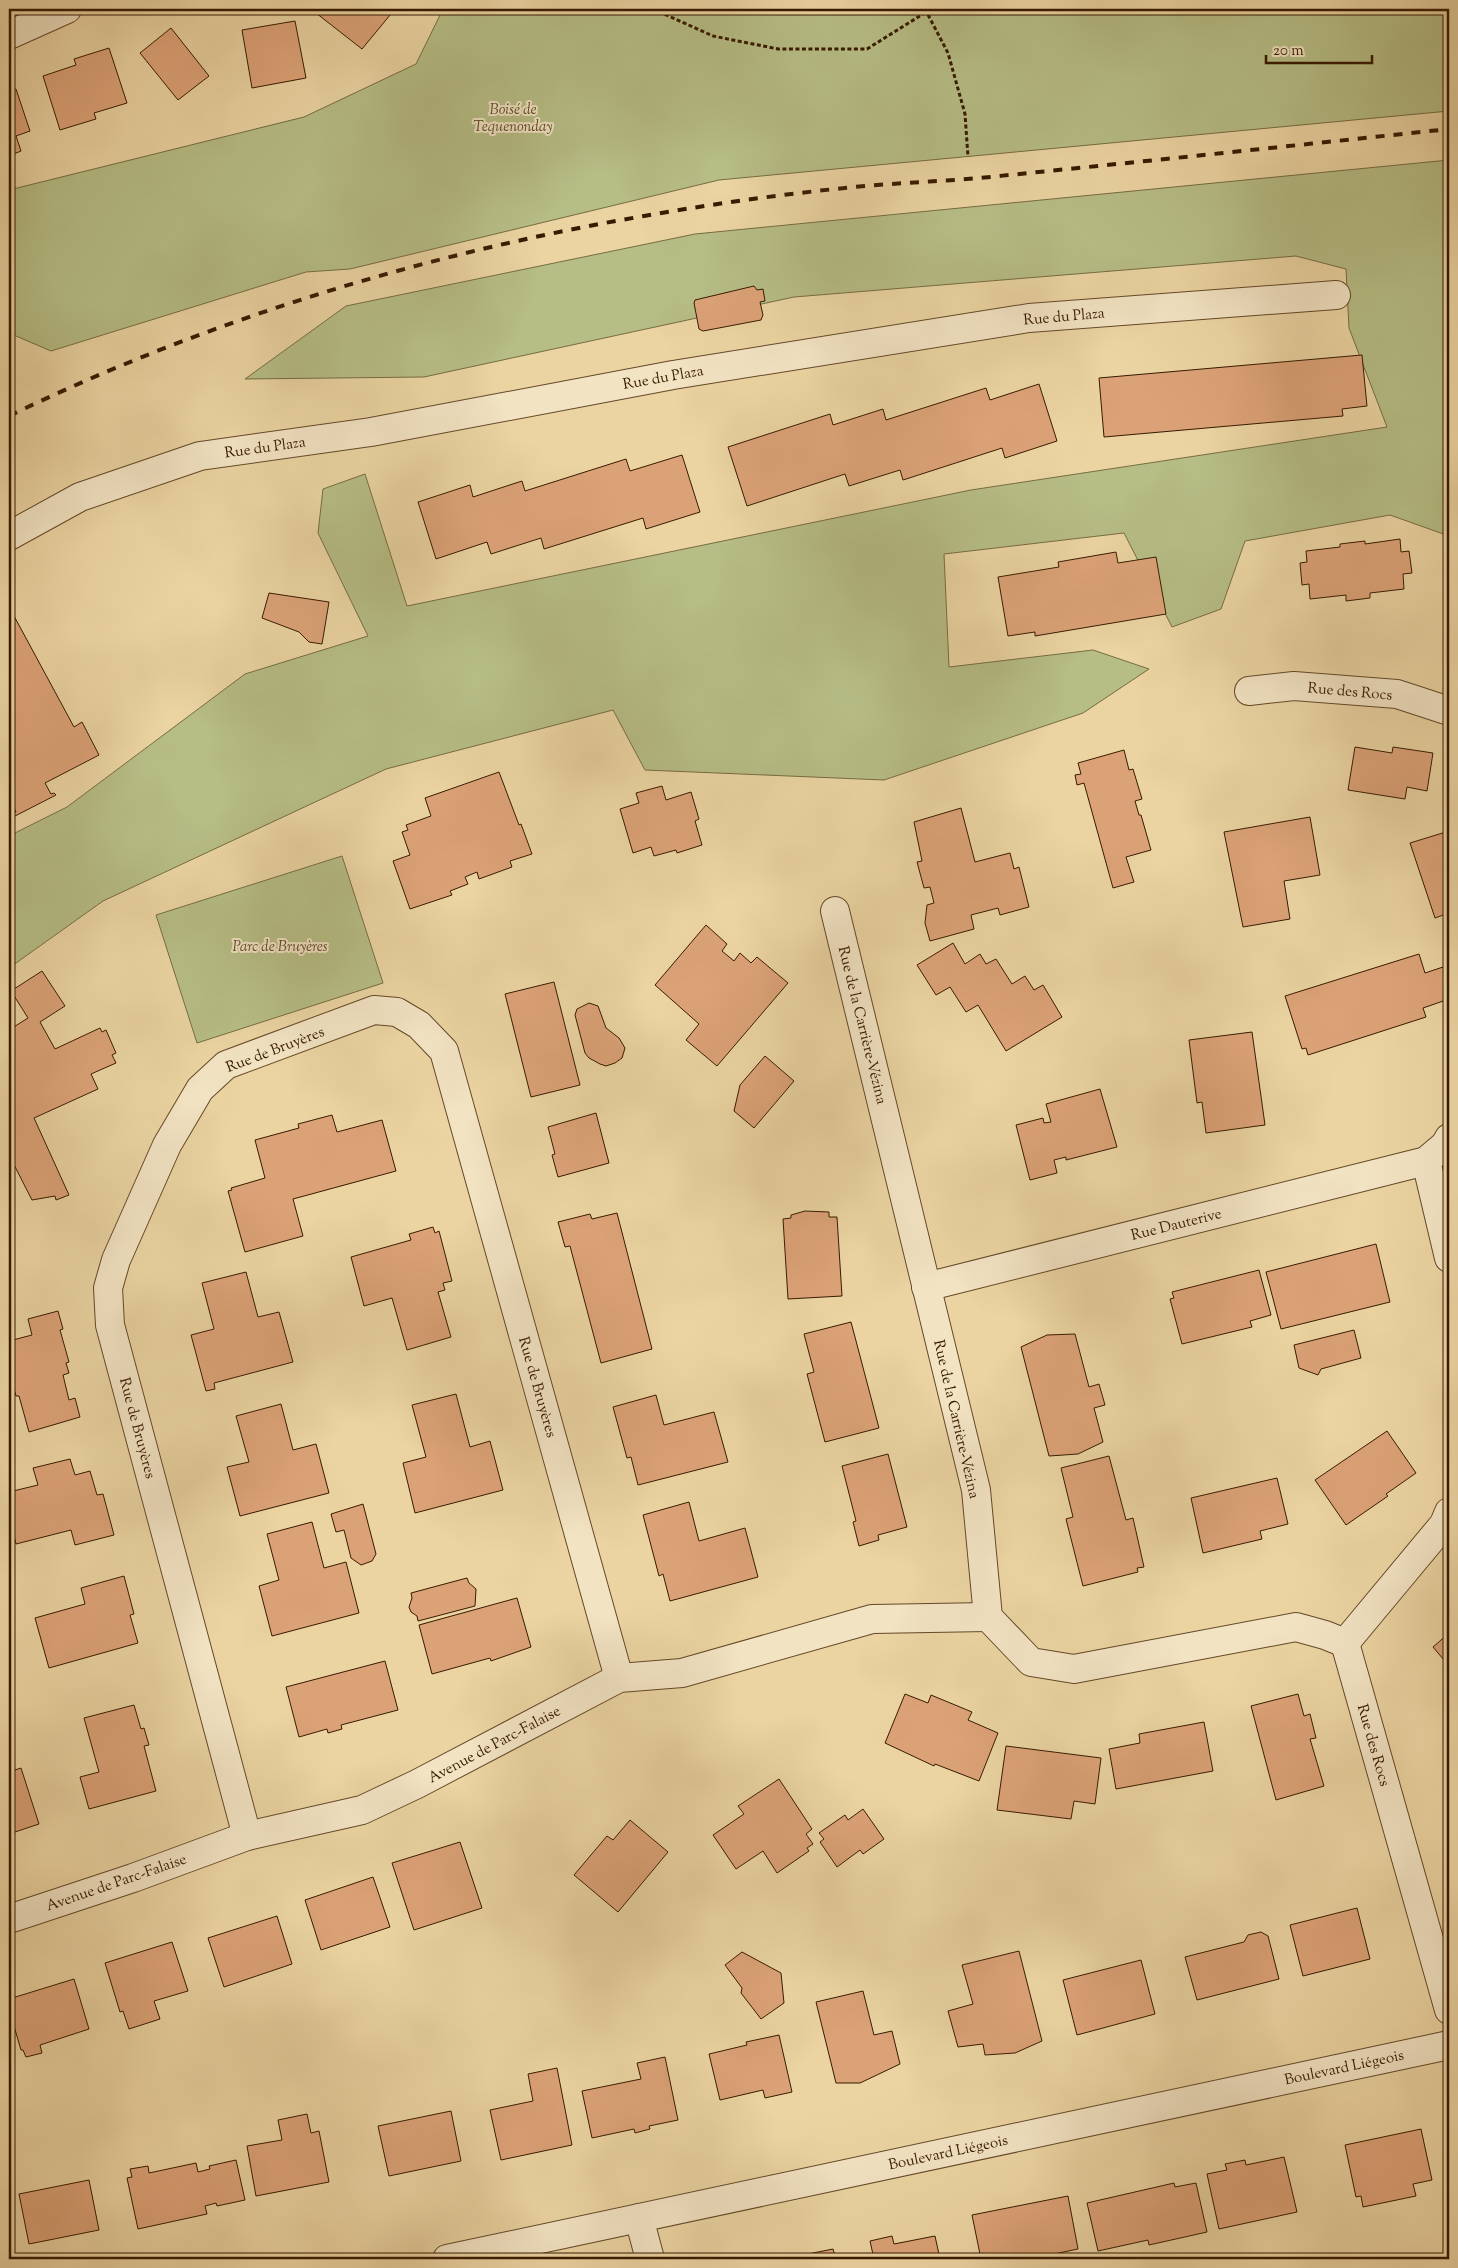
<svg xmlns="http://www.w3.org/2000/svg" width="1458" height="2268" viewBox="0 0 1458 2268" font-family="'Sorts Mill Goudy',serif">
  <style>
    .green { fill: #b6bd85; stroke: #766c42 }
    .building { fill: #dca277; stroke: #371a00 }
    .lines { fill: none; stroke-linecap: round; stroke-linejoin: round }
    .minor-casing { stroke: #644828; stroke-width: 30 }
    .path { stroke: #371a00; stroke-width: 3; stroke-dasharray: 4 2.5; stroke-linecap: butt }
    .minor { stroke: #f2e3c3; stroke-width: 28 }
    .rail { stroke: #371a00; stroke-width: 4; stroke-dasharray: 9 9; stroke-linecap: butt }
    .labels { text-anchor: middle; stroke-width: 4; stroke-linejoin: round; paint-order: stroke }
    .park-label { font-size: 15px; font-style: italic; fill: #5d4b28; stroke: #f2e3c3 }
    .street-label { font-size: 15px; fill: #371a00; stroke: #f2e3c3 }
  </style>
  <rect width="100%" height="100%" fill="#ebd4a2"/>
  <filter id="stains"><feTurbulence type="fractalNoise" baseFrequency=".004" numOctaves="4"/><feColorMatrix values="0 0 0 0 .2 0 0 0 0 .09 0 0 0 0 .02 0 0 0 .5 -.17"/></filter>
  <radialGradient id="worn" r=".72"><stop offset=".6" stop-color="#630" stop-opacity="0"/><stop offset="1" stop-color="#630" stop-opacity=".3"/></radialGradient>
  <g class="green">
    <path d="M 443,9 L 1449,9 L 1449,111 L 719,180 L 350,269 L 306,272 L 51,351 L 9,333 L 9,190 L 304,117 L 416,64 Z"/>
    <path d="M 1449,160 L 1449,536 L 1390,515 L 1245,541 L 1221,609 L 1172,627 L 1124,533 L 944,554 L 949,667 L 1093,650 L 1149,669 L 1083,713 L 884,780 L 645,770 L 613,710 L 386,769 L 103,901 L 9,968 L 9,836 L 67,807 L 245,674 L 368,636 L 318,533 L 323,489 L 365,474 L 407,606 L 971,490 L 1387,427 L 1349,328 L 1346,269 L 1296,256 L 794,297 L 424,377 L 245,379 L 346,306 L 695,234 Z"/>
    <path d="M 342,856 L 383,983 L 197,1043 L 156,915 Z"/>
  </g>
  <g class="building">
    <path d="M 319,9 L 395,9 L 362,49 L 316,13 Z"/>
    <path d="M 295,21 L 306,78 L 252,88 L 242,30 Z"/>
    <path d="M 171,28 L 209,76 L 178,100 L 140,53 Z"/>
    <path d="M 109,48 L 127,103 L 94,113 L 96,119 L 60,130 L 43,76 L 76,65 L 74,59 Z"/>
    <path d="M 16,89 L 30,131 L 16,136 L 21,151 L 9,156 L 9,92 Z"/>
    <path d="M 754,286 L 757,290 L 763,289 L 765,301 L 760,302 L 763,315 L 761,320 L 703,331 L 699,329 L 694,303 L 695,300 Z"/>
    <path d="M 1362,355 L 1367,406 L 1342,409 L 1343,416 L 1104,437 L 1099,378 Z"/>
    <path d="M 1039,384 L 1057,441 L 1005,458 L 1002,448 L 903,480 L 900,470 L 849,486 L 845,474 L 747,506 L 728,447 L 830,414 L 833,425 L 883,409 L 886,420 L 986,388 L 990,400 Z"/>
    <path d="M 682,455 L 700,512 L 646,529 L 643,518 L 544,549 L 541,538 L 491,554 L 487,542 L 436,559 L 418,502 L 470,485 L 473,497 L 522,481 L 525,491 L 626,459 L 630,471 Z"/>
    <path d="M 1400,539 L 1401,552 L 1409,551 L 1412,573 L 1403,574 L 1404,589 L 1370,593 L 1370,598 L 1346,601 L 1346,595 L 1310,599 L 1309,584 L 1302,585 L 1300,563 L 1307,562 L 1306,551 L 1340,547 L 1340,544 L 1365,541 L 1365,544 Z"/>
    <path d="M 1116,552 L 1118,563 L 1156,557 L 1166,614 L 1035,636 L 1035,632 L 1008,636 L 998,577 L 1059,567 L 1058,562 Z"/>
    <path d="M 269,593 L 329,602 L 322,644 L 309,642 L 299,632 L 262,618 Z"/>
    <path d="M 14,616 L 74,727 L 82,722 L 99,755 L 45,783 L 51,794 L 54,793 L 56,795 L 15,816 L 14,813 L 16,812 L 11,802 L 9,803 L 9,619 Z"/>
    <path d="M 1355,747 L 1392,753 L 1393,747 L 1433,753 L 1427,791 L 1407,787 L 1405,799 L 1348,790 Z"/>
    <path d="M 1124,750 L 1129,770 L 1133,769 L 1142,799 L 1135,801 L 1139,815 L 1141,815 L 1151,850 L 1126,857 L 1134,882 L 1113,888 L 1084,783 L 1077,785 L 1075,775 L 1081,774 L 1078,763 Z"/>
    <path d="M 499,772 L 519,825 L 521,824 L 532,854 L 510,861 L 512,867 L 479,879 L 477,872 L 465,877 L 468,884 L 450,891 L 452,895 L 410,909 L 393,861 L 410,855 L 402,832 L 408,830 L 406,825 L 431,816 L 425,798 Z"/>
    <path d="M 662,786 L 666,800 L 691,792 L 699,819 L 695,821 L 702,845 L 677,853 L 676,850 L 654,856 L 651,847 L 633,853 L 620,809 L 639,803 L 636,793 Z"/>
    <path d="M 961,808 L 975,862 L 1010,853 L 1014,869 L 1019,867 L 1029,907 L 1000,915 L 998,908 L 971,915 L 974,929 L 930,941 L 925,923 L 927,905 L 934,903 L 930,887 L 924,888 L 917,862 L 922,861 L 914,822 Z"/>
    <path d="M 1310,817 L 1320,875 L 1284,881 L 1290,919 L 1243,927 L 1224,832 Z"/>
    <path d="M 1449,831 L 1449,913 L 1435,918 L 1410,843 Z"/>
    <path d="M 706,925 L 727,944 L 722,951 L 734,961 L 740,953 L 751,963 L 757,957 L 788,983 L 717,1066 L 686,1040 L 699,1024 L 655,985 Z"/>
    <path d="M 953,943 L 965,964 L 980,954 L 986,964 L 996,959 L 1012,984 L 1025,976 L 1034,990 L 1043,985 L 1062,1017 L 1006,1051 L 978,1005 L 966,1012 L 950,987 L 936,995 L 917,965 Z"/>
    <path d="M 1419,954 L 1425,973 L 1443,967 L 1449,987 L 1449,999 L 1423,1008 L 1426,1017 L 1308,1055 L 1306,1048 L 1302,1049 L 1285,996 Z"/>
    <path d="M 42,971 L 65,1006 L 40,1022 L 55,1049 L 100,1028 L 102,1032 L 106,1030 L 116,1053 L 112,1055 L 116,1063 L 91,1074 L 98,1089 L 34,1118 L 69,1195 L 56,1200 L 55,1196 L 32,1200 L 9,1155 L 9,1070 L 11,1069 L 9,1064 L 9,1030 L 28,1018 L 11,991 Z"/>
    <path d="M 554,982 L 580,1085 L 531,1097 L 505,994 Z"/>
    <path d="M 589,1003 L 598,1006 L 606,1028 L 619,1038 L 625,1048 L 622,1058 L 615,1063 L 606,1066 L 600,1064 L 589,1058 L 585,1053 L 575,1015 L 577,1009 Z"/>
    <path d="M 1252,1032 L 1265,1125 L 1206,1133 L 1202,1102 L 1197,1103 L 1189,1040 Z"/>
    <path d="M 765,1056 L 794,1081 L 754,1128 L 734,1111 L 740,1085 Z"/>
    <path d="M 1100,1089 L 1117,1147 L 1066,1160 L 1066,1157 L 1054,1160 L 1057,1173 L 1030,1180 L 1016,1125 L 1043,1118 L 1044,1123 L 1051,1122 L 1046,1104 Z"/>
    <path d="M 596,1113 L 609,1163 L 558,1177 L 552,1155 L 555,1154 L 548,1127 Z"/>
    <path d="M 332,1115 L 337,1132 L 382,1120 L 396,1171 L 293,1199 L 303,1236 L 245,1252 L 228,1191 L 232,1190 L 231,1188 L 265,1178 L 255,1140 L 299,1128 L 298,1124 Z"/>
    <path d="M 805,1211 L 829,1212 L 829,1217 L 837,1217 L 842,1296 L 788,1299 L 783,1219 L 791,1218 L 791,1215 Z"/>
    <path d="M 617,1213 L 652,1349 L 601,1363 L 570,1246 L 565,1247 L 558,1222 L 590,1214 L 592,1219 Z"/>
    <path d="M 433,1227 L 435,1233 L 439,1231 L 452,1281 L 443,1283 L 445,1290 L 438,1292 L 451,1337 L 407,1350 L 392,1298 L 364,1306 L 351,1257 L 411,1240 L 409,1234 Z"/>
    <path d="M 1376,1244 L 1390,1302 L 1281,1329 L 1266,1272 Z"/>
    <path d="M 1259,1270 L 1271,1315 L 1250,1321 L 1252,1327 L 1182,1344 L 1170,1299 L 1174,1298 L 1172,1292 Z"/>
    <path d="M 246,1272 L 258,1317 L 279,1312 L 293,1362 L 214,1383 L 215,1389 L 206,1391 L 191,1335 L 214,1329 L 202,1283 Z"/>
    <path d="M 58,1311 L 63,1329 L 60,1330 L 69,1362 L 66,1363 L 69,1373 L 63,1375 L 69,1400 L 75,1398 L 80,1417 L 29,1432 L 19,1396 L 16,1396 L 9,1371 L 14,1369 L 9,1350 L 9,1341 L 32,1335 L 28,1319 Z"/>
    <path d="M 851,1322 L 879,1428 L 825,1442 L 807,1374 L 814,1372 L 804,1334 Z"/>
    <path d="M 1354,1330 L 1361,1358 L 1321,1369 L 1318,1375 L 1299,1368 L 1294,1345 Z"/>
    <path d="M 1075,1334 L 1089,1387 L 1099,1384 L 1105,1405 L 1094,1408 L 1103,1442 L 1078,1454 L 1049,1456 L 1021,1347 L 1047,1335 Z"/>
    <path d="M 456,1394 L 470,1447 L 490,1441 L 503,1490 L 415,1513 L 403,1463 L 426,1457 L 412,1405 Z"/>
    <path d="M 656,1395 L 664,1425 L 714,1412 L 728,1462 L 638,1485 L 631,1457 L 627,1458 L 613,1407 Z"/>
    <path d="M 281,1404 L 293,1450 L 316,1444 L 329,1493 L 240,1516 L 227,1467 L 249,1462 L 236,1416 Z"/>
    <path d="M 1387,1431 L 1416,1473 L 1386,1494 L 1388,1496 L 1346,1525 L 1315,1480 Z"/>
    <path d="M 888,1454 L 907,1527 L 878,1535 L 879,1540 L 859,1546 L 853,1522 L 856,1521 L 842,1466 Z"/>
    <path d="M 1109,1456 L 1126,1520 L 1133,1518 L 1144,1567 L 1137,1568 L 1138,1572 L 1083,1586 L 1066,1519 L 1073,1517 L 1061,1468 Z"/>
    <path d="M 70,1459 L 75,1475 L 90,1471 L 97,1495 L 103,1494 L 114,1535 L 75,1545 L 71,1530 L 16,1544 L 9,1515 L 9,1492 L 38,1485 L 33,1468 Z"/>
    <path d="M 1277,1478 L 1288,1524 L 1260,1531 L 1262,1539 L 1203,1553 L 1191,1498 Z"/>
    <path d="M 689,1502 L 699,1541 L 745,1528 L 758,1577 L 670,1601 L 663,1574 L 659,1576 L 643,1515 Z"/>
    <path d="M 363,1504 L 376,1554 L 372,1561 L 361,1565 L 351,1558 L 344,1530 L 336,1532 L 331,1514 Z"/>
    <path d="M 312,1522 L 324,1568 L 346,1562 L 359,1613 L 272,1636 L 259,1586 L 279,1580 L 267,1534 Z"/>
    <path d="M 124,1576 L 134,1614 L 130,1615 L 138,1643 L 49,1668 L 35,1618 L 85,1604 L 81,1588 Z"/>
    <path d="M 467,1578 L 469,1583 L 476,1589 L 475,1606 L 418,1621 L 417,1616 L 411,1612 L 409,1607 L 412,1598 L 411,1593 Z"/>
    <path d="M 517,1598 L 531,1647 L 491,1661 L 490,1658 L 432,1674 L 419,1625 Z"/>
    <path d="M 1449,1633 L 1449,1666 L 1433,1647 Z"/>
    <path d="M 385,1661 L 398,1710 L 341,1725 L 342,1729 L 328,1733 L 327,1729 L 299,1737 L 286,1687 Z"/>
    <path d="M 905,1694 L 928,1703 L 931,1695 L 972,1712 L 968,1720 L 998,1733 L 979,1781 L 935,1764 L 934,1766 L 885,1743 Z"/>
    <path d="M 1298,1694 L 1304,1716 L 1310,1714 L 1316,1738 L 1310,1739 L 1324,1786 L 1276,1800 L 1251,1706 Z"/>
    <path d="M 134,1705 L 141,1729 L 144,1728 L 149,1745 L 144,1746 L 156,1791 L 89,1809 L 80,1777 L 99,1772 L 84,1718 Z"/>
    <path d="M 1204,1722 L 1213,1771 L 1116,1789 L 1109,1749 L 1140,1743 L 1139,1734 Z"/>
    <path d="M 1006,1746 L 1101,1758 L 1095,1804 L 1074,1801 L 1071,1819 L 997,1810 Z"/>
    <path d="M 21,1768 L 39,1824 L 9,1834 L 9,1772 Z"/>
    <path d="M 779,1779 L 812,1829 L 806,1834 L 813,1844 L 807,1848 L 809,1851 L 777,1873 L 763,1851 L 736,1869 L 713,1835 L 744,1814 L 738,1806 Z"/>
    <path d="M 863,1809 L 884,1839 L 863,1854 L 860,1850 L 837,1867 L 820,1842 L 824,1839 L 819,1833 L 845,1815 L 848,1820 Z"/>
    <path d="M 630,1820 L 668,1852 L 618,1912 L 574,1875 L 607,1836 L 613,1840 Z"/>
    <path d="M 460,1842 L 482,1908 L 414,1930 L 392,1863 Z"/>
    <path d="M 373,1877 L 390,1927 L 321,1950 L 305,1900 Z"/>
    <path d="M 1357,1908 L 1370,1959 L 1303,1976 L 1290,1925 Z"/>
    <path d="M 277,1916 L 292,1964 L 224,1987 L 208,1938 Z"/>
    <path d="M 1261,1932 L 1268,1936 L 1279,1979 L 1197,2000 L 1185,1957 L 1244,1942 L 1248,1935 Z"/>
    <path d="M 172,1942 L 188,1991 L 154,2001 L 160,2019 L 129,2029 L 123,2011 L 120,2012 L 105,1963 Z"/>
    <path d="M 1019,1951 L 1042,2041 L 1015,2053 L 985,2055 L 983,2044 L 958,2047 L 948,2011 L 973,2004 L 962,1965 Z"/>
    <path d="M 742,1952 L 781,1973 L 784,2003 L 761,2019 L 741,1993 L 742,1988 L 725,1965 Z"/>
    <path d="M 1141,1960 L 1155,2014 L 1077,2035 L 1063,1980 Z"/>
    <path d="M 74,1979 L 89,2029 L 40,2045 L 42,2053 L 26,2057 L 23,2050 L 21,2050 L 9,2009 L 9,1999 Z"/>
    <path d="M 863,1991 L 874,2035 L 892,2031 L 900,2064 L 860,2083 L 836,2083 L 816,2002 Z"/>
    <path d="M 779,2035 L 792,2092 L 765,2098 L 763,2090 L 720,2100 L 709,2054 L 747,2045 L 746,2042 Z"/>
    <path d="M 665,2057 L 678,2120 L 649,2126 L 650,2129 L 635,2133 L 634,2129 L 592,2138 L 582,2091 L 641,2079 L 637,2063 Z"/>
    <path d="M 557,2068 L 572,2145 L 501,2160 L 490,2110 L 533,2101 L 528,2074 Z"/>
    <path d="M 451,2111 L 461,2161 L 389,2176 L 378,2126 Z"/>
    <path d="M 307,2114 L 311,2133 L 319,2131 L 329,2182 L 256,2196 L 247,2146 L 282,2140 L 278,2120 Z"/>
    <path d="M 1421,2129 L 1432,2180 L 1413,2184 L 1416,2196 L 1363,2207 L 1361,2196 L 1356,2197 L 1345,2145 Z"/>
    <path d="M 1284,2157 L 1297,2212 L 1219,2229 L 1207,2174 L 1227,2170 L 1225,2164 L 1245,2160 L 1246,2165 Z"/>
    <path d="M 236,2160 L 245,2200 L 217,2206 L 216,2203 L 205,2206 L 207,2214 L 138,2229 L 127,2178 L 132,2177 L 130,2169 L 148,2166 L 149,2173 L 196,2163 L 198,2172 L 210,2169 L 209,2166 Z"/>
    <path d="M 89,2180 L 99,2230 L 29,2244 L 19,2194 Z"/>
    <path d="M 1174,2183 L 1175,2187 L 1196,2183 L 1207,2232 L 1149,2245 L 1148,2240 L 1098,2251 L 1087,2203 Z"/>
    <path d="M 1068,2196 L 1078,2249 L 1030,2259 L 981,2259 L 972,2215 Z"/>
    <path d="M 892,2236 L 894,2244 L 935,2236 L 940,2259 L 874,2259 L 870,2241 Z"/>
    <path d="M 833,2249 L 836,2259 L 783,2259 Z"/>
  </g>
  <g class="lines">
    <defs>
      <g id="minor">
        <path d="M 9,35 L 67,9"/>
        <path d="M 9,536 L 80,497 L 200,456 L 371,432 L 673,375 L 1029,318 L 1336,295"/>
        <path d="M 1249,691 L 1294,686 L 1397,694 L 1449,711"/>
        <path d="M 835,911 L 976,1490 L 988,1617 L 1031,1662 L 1074,1669 L 1296,1627 L 1325,1635 L 1345,1643"/>
        <path d="M 1426,1161 L 1449,1258"/>
        <path d="M 926,1287 L 1426,1161 L 1445,1145 L 1449,1138"/>
        <path d="M 1345,1643 L 1449,2010"/>
        <path d="M 1345,1643 L 1444,1524 L 1449,1512"/>
        <path d="M 247,1836 L 110,1325 L 108,1288 L 116,1260 L 167,1145 L 200,1089 L 226,1065 L 374,1010 L 397,1012 L 419,1025 L 444,1051 L 619,1678"/>
        <path d="M 9,1919 L 133,1878 L 247,1836 L 362,1810 L 417,1784 L 619,1678 L 682,1673 L 872,1619 L 988,1617"/>
        <path d="M 639,2218 L 650,2259"/>
        <path d="M 447,2259 L 1449,2045"/>
      </g>
    </defs>
    <use href="#minor" class="minor-casing"/>
    <g class="path">
      <path d="M 653,9 L 713,36 L 778,49 L 867,49 L 931,9"/>
      <path d="M 925,9 L 948,53 L 965,114 L 968,157"/>
    </g>
    <use href="#minor" class="minor"/>
    <path class="rail" d="M 9,416 C 207,320 427,253 644,216 C 718,203 791,193 865,186 C 910,182 954,181 999,176 C 1149,161 1299,145 1449,129"/>
  </g>
  <g class="labels">
    <g class="park-label">
      <text x="513" y="114">Boisé de<tspan x="513" dy="17">Tequenonday</tspan></text>
      <text x="280" y="951">Parc de Bruyères</text>
    </g>
    <g class="street-label">
      <text transform="translate(1064 316) rotate(-5)" y="5">Rue du Plaza</text>
      <text transform="translate(663 377) rotate(-10)" y="5">Rue du Plaza</text>
      <text transform="translate(265 447) rotate(-8)" y="5">Rue du Plaza</text>
      <text transform="translate(1350 691) rotate(5)" y="5">Rue des Rocs</text>
      <text transform="translate(863 1025) rotate(76)" y="5">Rue de la Carrière-Vézina</text>
      <text transform="translate(275 1049) rotate(-21)" y="5">Rue de Bruyères</text>
      <text transform="translate(1176 1224) rotate(-14)" y="5">Rue Dauterive</text>
      <text transform="translate(538 1387) rotate(74)" y="5">Rue de Bruyères</text>
      <text transform="translate(957 1419) rotate(77)" y="5">Rue de la Carrière-Vézina</text>
      <text transform="translate(138 1428) rotate(75)" y="5">Rue de Bruyères</text>
      <text transform="translate(494 1744) rotate(-28)" y="5">Avenue de Parc-Falaise</text>
      <text transform="translate(1374 1745) rotate(74)" y="5">Rue des Rocs</text>
      <text transform="translate(116 1882) rotate(-19)" y="5">Avenue de Parc-Falaise</text>
      <text transform="translate(1344 2067) rotate(-12)" y="5">Boulevard Liégeois</text>
      <text transform="translate(948 2152) rotate(-12)" y="5">Boulevard Liégeois</text>
    </g>
  </g>
  <rect width="1458" height="2268" fill="none" stroke="#ebd4a2" stroke-width="30"/>
  <rect x="10" y="10" width="1438" height="2248" fill="none" stroke="#371a00" stroke-width="2.5"/>
  <rect x="15" y="15" width="1428" height="2238" fill="none" stroke="#371a00"/>
  <path d="M1266 55v8h106v-8" fill="none" stroke="#371a00" stroke-width="2.5"/>
  <text x="1273" y="55" font-size="15" fill="#371a00" stroke="#f2e3c3" stroke-width="4" paint-order="stroke">20 m</text>
  <rect width="100%" height="100%" filter="url(#stains)"/>
  <rect width="100%" height="100%" fill="url(#worn)"/>
</svg>
